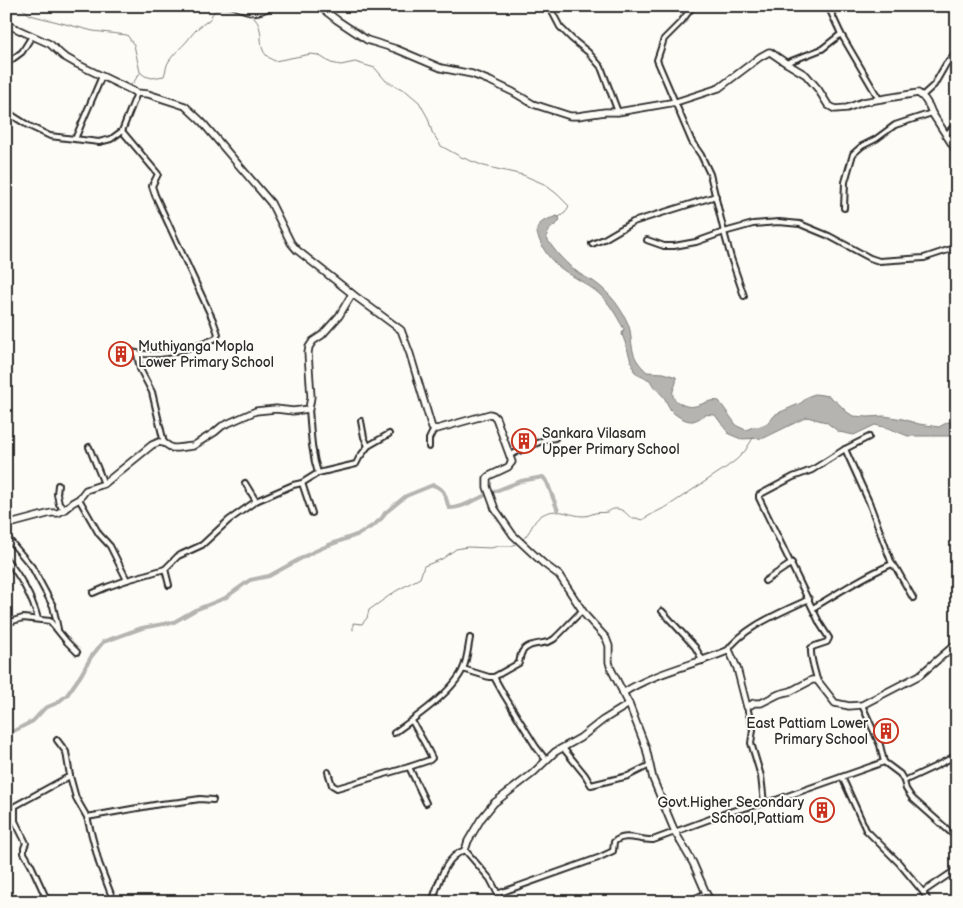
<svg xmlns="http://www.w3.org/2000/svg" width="963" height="908" viewBox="0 0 963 908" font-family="'Balsamiq Sans',sans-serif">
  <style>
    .built { fill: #edece8 }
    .water { fill: #b5b4b1; stroke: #7e7d7b }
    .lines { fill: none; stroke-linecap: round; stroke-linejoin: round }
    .stream { stroke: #7e7d7b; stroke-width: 1 }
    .canal { stroke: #b5b4b1; stroke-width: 4 }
    .street-casing { stroke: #2b2b2b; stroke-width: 8 }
    .secondary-casing { stroke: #2b2b2b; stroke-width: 9 }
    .street { stroke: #fdfcf7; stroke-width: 4 }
    .secondary { stroke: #fdfcf7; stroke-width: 5.5 }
    .labels { text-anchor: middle; stroke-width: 4; stroke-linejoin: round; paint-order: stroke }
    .poi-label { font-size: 14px; fill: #2b2b2b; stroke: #fdfcf7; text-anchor: start }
  </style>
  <rect width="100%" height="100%" fill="#fdfcf7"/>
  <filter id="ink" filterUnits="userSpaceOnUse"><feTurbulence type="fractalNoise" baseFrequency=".02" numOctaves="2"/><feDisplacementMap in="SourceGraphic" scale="10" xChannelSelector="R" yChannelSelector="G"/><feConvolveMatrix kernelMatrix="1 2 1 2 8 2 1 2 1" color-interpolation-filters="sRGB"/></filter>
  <g filter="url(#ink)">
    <path class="built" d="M 132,345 L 136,362 L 118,365 L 116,347 Z"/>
    <path class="water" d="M 557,216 L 559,217 L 560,221 L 550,229 L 546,237 C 554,251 566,264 580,274 C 584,277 589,279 593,281 C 602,287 610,295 616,303 C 621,310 628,321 630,330 C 633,351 631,357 647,372 L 664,373 L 676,377 C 678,384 671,390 673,396 C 674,400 678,402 681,404 C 697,412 705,398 719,401 L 737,426 L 746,430 L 753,427 L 758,427 L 768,423 L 776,414 L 801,403 L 809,396 L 815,394 L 829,396 L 838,403 L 847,412 L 853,416 L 868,417 L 884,416 L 903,419 L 919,424 L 939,427 L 948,422 L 957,421 L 957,436 L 908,436 L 888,428 L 875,425 L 854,435 L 839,432 L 826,422 L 807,417 L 764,438 L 741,439 L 729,434 L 715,415 C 701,413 704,418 693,421 C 686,422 674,415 670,409 C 667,404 666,399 662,395 C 657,390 653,387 650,380 L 640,376 L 634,371 L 626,345 L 622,334 L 624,329 C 615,314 611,304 597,292 C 574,274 551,270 539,239 C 537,234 535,229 540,224 C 543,220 552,218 557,216 Z"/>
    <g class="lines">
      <g class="stream">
        <path d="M 20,6 L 30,15 L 93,31 L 127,35 L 134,45 L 140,72 L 145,76 L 152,78 L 164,76 C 166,71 166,65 169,61 C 174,53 181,48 187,41 C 190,37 193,33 197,29 C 200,26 205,23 209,20 C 212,16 213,10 219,9 C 227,7 249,12 255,19 C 267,33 253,52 275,61 L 311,54 L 318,55 L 331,63 L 341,65 L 355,62 L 375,68 L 386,81 L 406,91 L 419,102 L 428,118 L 432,132 L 441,146 L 461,157 L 484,166 L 523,175 L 544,184 L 557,194 L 569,206 L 565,213 L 559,217"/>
        <path d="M 14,31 L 27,39"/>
        <path d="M 31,41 L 40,42"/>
        <path d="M 128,87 L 133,83 L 140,73"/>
        <path d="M 522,540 C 531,533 532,521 542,515 C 557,506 569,516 584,516 C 588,516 591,514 595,513 C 599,512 603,513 607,512 C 610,511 612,509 614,509 C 622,508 626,513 631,518 L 636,518 L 642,520 L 654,513 L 668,506 L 724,469 L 736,460 L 745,451 L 753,438"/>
        <path d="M 353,630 L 353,623 L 362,624 L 367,618 L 369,610 L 396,591 L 420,578 L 424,566 L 442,559 L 456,549 L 467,547 L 491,548 L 498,546 L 512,546 L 517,543"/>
      </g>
      <g class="canal">
        <path d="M 493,492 L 521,481 L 543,477 L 547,482 L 558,511"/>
        <path d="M 6,735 L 33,721 L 45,708 L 57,703 L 67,695 L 81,675 L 91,657 L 103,642 L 142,628 L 174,622 L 195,610 L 225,598 L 250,580 L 269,576 L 311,553 L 329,545 L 359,534 L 374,525 L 382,518 L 385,513 L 406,496 L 433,485 C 446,489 445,497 449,508 C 462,508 475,500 488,494"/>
      </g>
      <defs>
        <g id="street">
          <path d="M 549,6 L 560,27 L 572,39 L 588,52 L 601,67 L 618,112"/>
          <path d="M 693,6 L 681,22 L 664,39 L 657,60 L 692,142 L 701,155 L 710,174 L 724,232 L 731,258 L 744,296"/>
          <path d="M 828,6 L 841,34 L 879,99"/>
          <path d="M 786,63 L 822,49 L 841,34"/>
          <path d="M 6,64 L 22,52 L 32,36"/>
          <path d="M 923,95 L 934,85 L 946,64 L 957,51"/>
          <path d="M 6,109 L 10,114 L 29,126 L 50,136 L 99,142 L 111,139 L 122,131 L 137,93"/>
          <path d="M 122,131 L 158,174 L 152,186 L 155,195 L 213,320 L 218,334 L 216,338 L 212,340 C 185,349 158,360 128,351"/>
          <path d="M 946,135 L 957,123"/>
          <path d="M 75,139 L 102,76"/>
          <path d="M 844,208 L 845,182 L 853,154 L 862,146 L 876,139 L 895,125 L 932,113"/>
          <path d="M 647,240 L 664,246 L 674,246 L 696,242 L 724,232 L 753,224 L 779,222 L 800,224 L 829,236 L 870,258 L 879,261 L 924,258 L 957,247"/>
          <path d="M 592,244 L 604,239 L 633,222 L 716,196"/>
          <path d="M 137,354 L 140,369 L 152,392 L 164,443"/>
          <path d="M 309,409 C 311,431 311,452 318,473"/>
          <path d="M 361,421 L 364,437 L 368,446"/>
          <path d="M 89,447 L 104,484"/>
          <path d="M 429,447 L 429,439 L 434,429"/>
          <path d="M 845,449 L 869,502 L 892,564 L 896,568 L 913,598"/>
          <path d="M 510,455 L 544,440 L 555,438"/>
          <path d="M 245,483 L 256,501"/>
          <path d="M 302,483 L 312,513"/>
          <path d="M 58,485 L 57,494 L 59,504 L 65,509"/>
          <path d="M 79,499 L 99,534 L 110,546 L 127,580"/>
          <path d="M 6,536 L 32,567 L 53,606 L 58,629"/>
          <path d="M 6,559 C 19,574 33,599 38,619"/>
          <path d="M 165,569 L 169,585"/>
          <path d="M 765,581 L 792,563"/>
          <path d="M 93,593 L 107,587 L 127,580 L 165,569 L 178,556 L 202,545 L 229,520 L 256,501 L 293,485 L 302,483 L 318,473 L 356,464 L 359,458 L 368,446 L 389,434"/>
          <path d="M 813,608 C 839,592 864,576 892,564"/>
          <path d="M 662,611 L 695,647 L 703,661"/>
          <path d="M 6,623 L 23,618 L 50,621 L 67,642 L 77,652"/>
          <path d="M 727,651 C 746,625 781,613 809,599"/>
          <path d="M 463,669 L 489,677 L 494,677 L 519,663 C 520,660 520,655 522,652 C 529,641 545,646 554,639 C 563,631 573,619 582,611"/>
          <path d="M 494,677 L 504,695 L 536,747 L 546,760"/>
          <path d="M 817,680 C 815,670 810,658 811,648 L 815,646 L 827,642 L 829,638 L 820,624 L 759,498 L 759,495 L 793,477 L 812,470 L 845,449 L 869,437"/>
          <path d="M 862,705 L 880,745 L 884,762 L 900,774 L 904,781 L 906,789 L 912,798 L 957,838"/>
          <path d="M 747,707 L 753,730 L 751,743 L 761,776 L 764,803"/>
          <path d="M 394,733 C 415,718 453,692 463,669 C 467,660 468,648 470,638"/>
          <path d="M 57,740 L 66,752 L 70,776 L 76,798 L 87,817 L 99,863 L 114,902"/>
          <path d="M 563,748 L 585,775 L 591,785 L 628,776 L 650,765"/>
          <path d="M 409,767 L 426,803"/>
          <path d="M 328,772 L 332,785 L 337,788 L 409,767 L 430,760 L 432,758 L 425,744 L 412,721"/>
          <path d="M 842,777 L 866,830 L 899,863 L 923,892 L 929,902"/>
          <path d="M 904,781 L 934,767 L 957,755"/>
          <path d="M 87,817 L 160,804 L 180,802 L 200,799 L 213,800"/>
          <path d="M 923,892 L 957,869"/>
          <path d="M 497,894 L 598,858 L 613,851 L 614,842 C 625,832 640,841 653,840 L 729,812 L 776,800 L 884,762"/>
          <path d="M 48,902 L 31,865 L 24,853 L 24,848 L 26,843 L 15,821 L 15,806 L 70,776"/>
          <path d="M 432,902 C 439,883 444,857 465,850 L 490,879 L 502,902"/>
          <path d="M 687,902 L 706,893"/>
        </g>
        <g id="secondary">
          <path d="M 235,6 C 252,12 254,15 271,6"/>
          <path d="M 319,6 L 337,20 L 367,40 L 396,49 L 441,68 L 472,74 L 490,81 L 513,92 L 533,104 L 570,116 L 578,116 L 605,112 L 618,112 L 676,102 L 719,88 L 760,57 L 769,52 L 770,52 L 786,63 L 806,75 L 818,89 L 828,105 L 835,109 L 847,108 L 863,102 L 918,93 C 925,97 929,105 932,113 L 957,152"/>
          <path d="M 6,24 L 50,44 L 63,56 L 77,64 L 137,93 L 148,94 L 185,106 L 202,122 L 271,203 L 291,243 L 297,250 L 355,296 L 401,330 L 410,354 L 432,428 L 437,429 L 490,414 L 493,415 L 496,418 L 512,462 L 508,467 L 489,476 L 487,478 L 487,487 L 495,509 L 513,535 L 543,563 L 559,575 L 586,616 L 606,638 L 609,646 L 609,662 L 611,669 L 629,704 L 646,748 L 653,779 L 675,832 L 693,863 L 706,893 L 711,902"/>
          <path d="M 6,525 L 51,513 L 58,513 L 65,509 L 72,503 L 79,499 L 86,490 L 104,484 L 152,445 L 159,442 L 164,443 L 172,448 L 177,448 L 193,446 L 215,432 L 222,426 L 256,411 L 276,409 L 293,411 L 309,409 L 311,397 L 308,353 L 309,347 L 313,341 L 322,335 L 339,316 L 352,294"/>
          <path d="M 623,693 C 653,673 694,665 727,651 L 730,652 L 737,668 L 747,707 L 754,703 L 761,703 L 779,694 L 791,691 L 812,680 L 817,680 L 835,703 L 849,706 L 862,705 L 920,675 L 957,643"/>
          <path d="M 465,850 L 468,841 L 481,819 L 494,803 L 532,774 L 555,752 L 580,738 L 603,720 L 629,704"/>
        </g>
      </defs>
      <use href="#street" class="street-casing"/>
      <use href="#secondary" class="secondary-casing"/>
      <use href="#street" class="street"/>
      <use href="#secondary" class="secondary"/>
    </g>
  </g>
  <defs>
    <symbol id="building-ring" viewBox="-11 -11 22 22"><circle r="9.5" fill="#fdfcf7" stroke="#c8321e" stroke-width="1.5"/><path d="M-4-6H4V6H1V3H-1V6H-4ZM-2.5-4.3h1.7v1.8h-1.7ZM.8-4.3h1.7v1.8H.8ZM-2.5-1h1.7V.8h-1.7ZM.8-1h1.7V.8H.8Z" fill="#c8321e"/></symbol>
  </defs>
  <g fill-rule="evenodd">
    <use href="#building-ring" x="107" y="340" width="28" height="28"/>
    <use href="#building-ring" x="510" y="427" width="28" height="28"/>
    <use href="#building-ring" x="872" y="717" width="28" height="28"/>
    <use href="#building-ring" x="808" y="796" width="28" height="28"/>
  </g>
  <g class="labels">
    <g class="poi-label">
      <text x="138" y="351">Muthiyanga Mopla<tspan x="138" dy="16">Lower Primary School</tspan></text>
      <text x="542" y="438">Sankara Vilasam<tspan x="542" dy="16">Upper Primary School</tspan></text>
      <text x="868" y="728" text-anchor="end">East Pattiam Lower<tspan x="868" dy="16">Primary School</tspan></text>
      <text x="804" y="807" text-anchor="end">Govt.Higher Secondary<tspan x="804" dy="16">School,Pattiam</tspan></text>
    </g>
  </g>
  <rect width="963" height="908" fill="none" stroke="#fdfcf7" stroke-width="25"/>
  <rect x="12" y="12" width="938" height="883" fill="none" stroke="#2b2b2b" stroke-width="2" filter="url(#ink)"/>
</svg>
